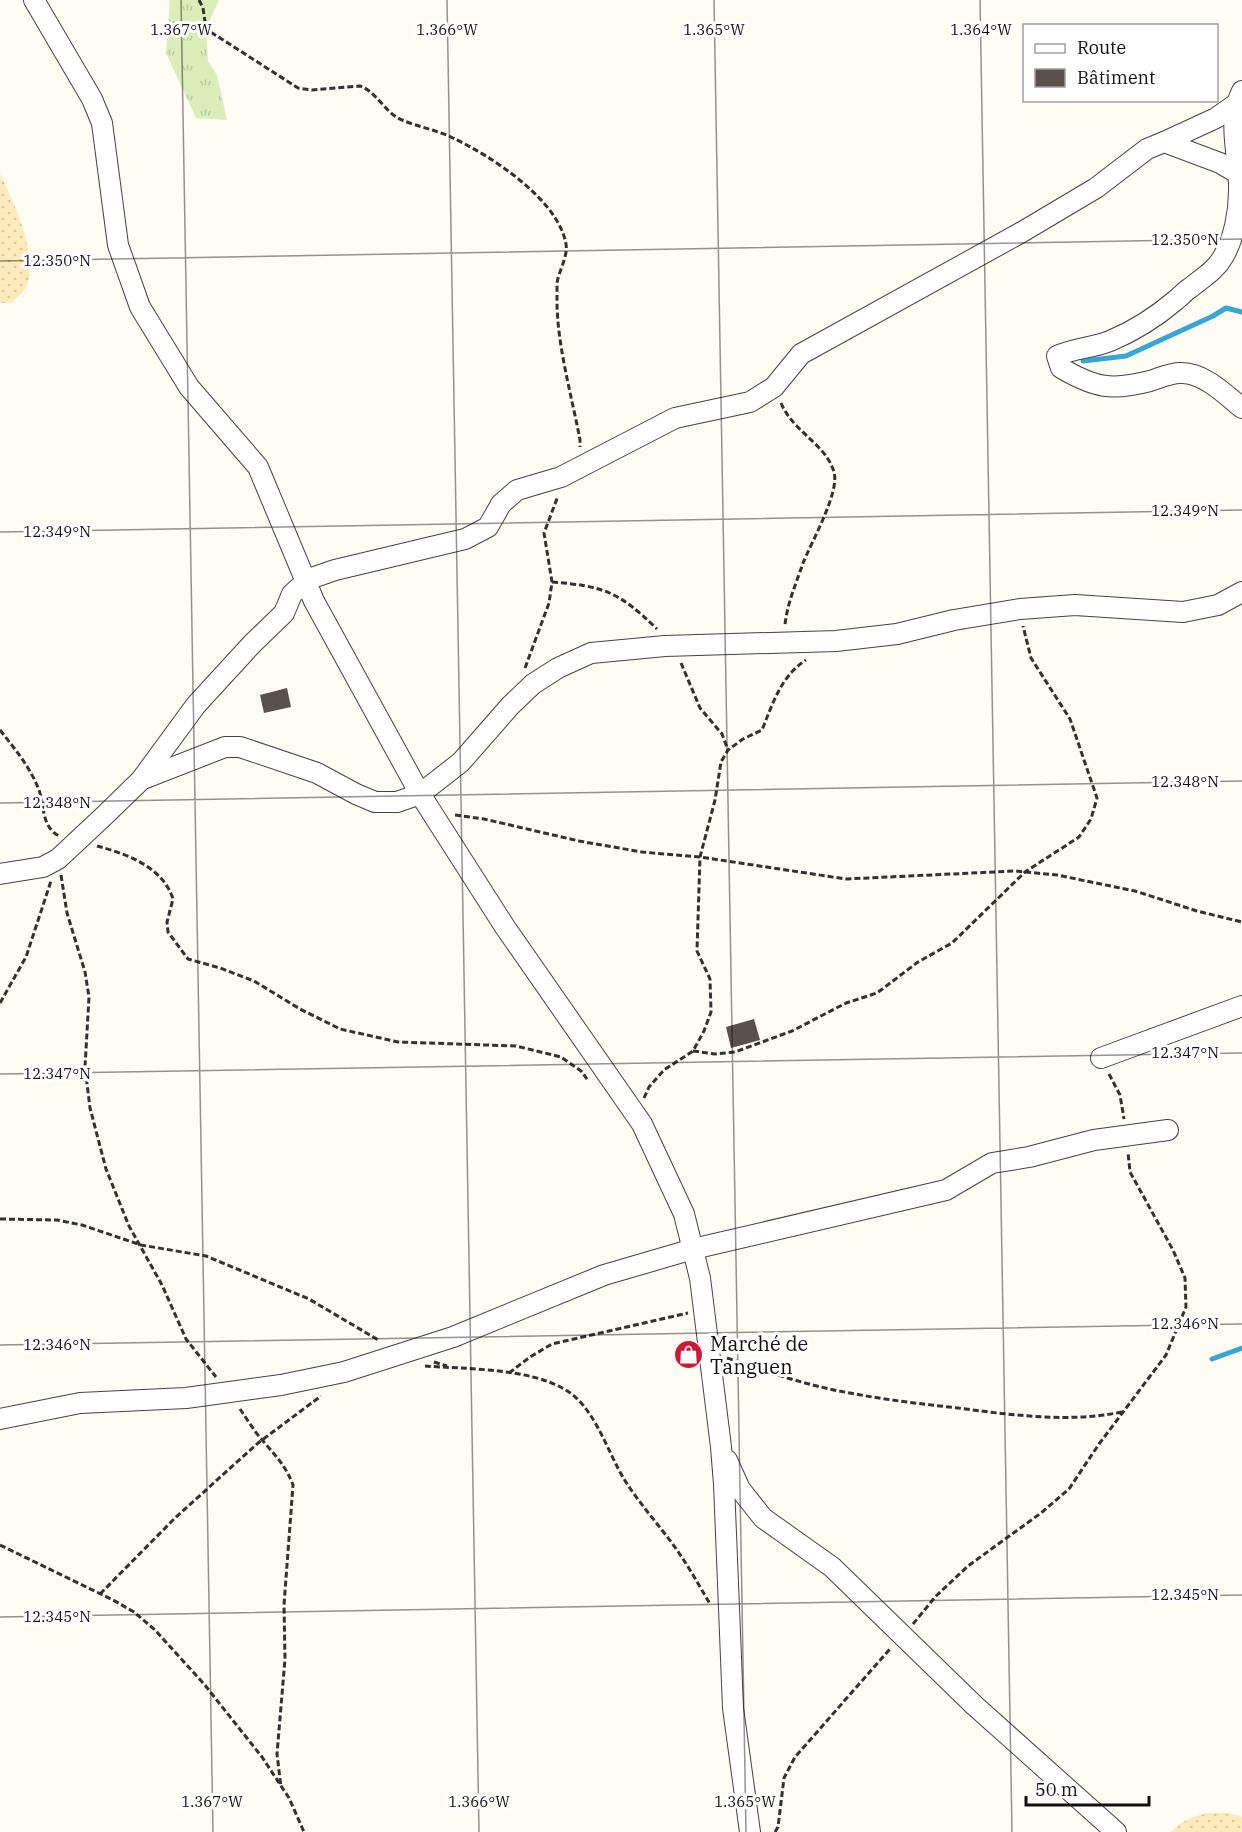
<svg xmlns="http://www.w3.org/2000/svg" width="1242" height="1832" viewBox="0 0 1242 1832" font-family="'IBM Plex Serif',serif">
  <style>
    .grass { fill: url(#grass-tufts) }
    .sand { fill: url(#sand-dots) }
    .lines { fill: none; stroke-linecap: round; stroke-linejoin: round }
    .stream { stroke: #35a6d8; stroke-width: 5 }
    .building { fill: #5a504c }
    .minor-casing { stroke: #434343; stroke-width: 22 }
    .path { stroke: #323232; stroke-width: 3; stroke-dasharray: 6 3; stroke-linecap: butt }
    .minor { stroke: #fff; stroke-width: 20 }
    .ticks { fill: none; stroke: #101010; stroke-width: 1.5; stroke-opacity: 0.45 }
    .labels { text-anchor: middle; stroke-width: 6; stroke-linejoin: round; paint-order: stroke }
    .poi-label { font-size: 20px; fill: #101010; stroke: #fff; text-anchor: start }
    .ticks-label { font-size: 15px; text-anchor: middle; fill: #101010; stroke: #fff; stroke-width: 6; stroke-linejoin: round; paint-order: stroke }
  </style>
  <defs>
    <pattern id="grass-tufts" width="24" height="20" patternUnits="userSpaceOnUse" patternTransform="scale(1.5)"><rect width="24" height="20" fill="#d9eeb9"/><path d="M3 7l-1-3M5 7V3M7 7l1-3M15 17l-1-3M17 17v-4M19 17l1-3" fill="none" stroke="#b9cb9e"/></pattern>
    <pattern id="sand-dots" width="8" height="8" patternUnits="userSpaceOnUse" patternTransform="scale(1.5)"><rect width="8" height="8" fill="#ffeabc"/><path d="M2 2h.1M6 6h.1" fill="none" stroke="#dac8a1" stroke-width="1.8" stroke-linecap="round"/></pattern>
  </defs>
  <rect width="100%" height="100%" fill="#fffcf4"/>
  <path class="grass" d="M 170,0 L 219,0 L 206,29 L 208,61 L 217,75 L 227,120 L 196,118 L 166,53 Z"/>
  <g class="sand">
    <path d="M 0,174 C 15,204 38,253 27,286 C 24,292 16,298 11,303 L 0,303 Z"/>
    <path d="M 1207,1813 L 1228,1813 L 1242,1817 L 1242,1832 L 1172,1832 C 1179,1821 1195,1816 1207,1813 Z"/>
  </g>
  <g class="lines">
    <g class="stream">
      <path d="M 1083,361 L 1126,356 L 1213,316 L 1226,308 L 1242,312"/>
      <path d="M 1212,1359 L 1242,1348"/>
    </g>
  </g>
  <g class="building">
    <path d="M 287,688 L 291,707 L 264,713 L 260,695 Z"/>
    <path d="M 754,1019 L 760,1040 L 731,1048 L 726,1027 Z"/>
  </g>
  <g class="lines">
    <defs>
      <g id="minor">
        <path d="M 34,0 L 92,99 L 102,123 L 118,245 L 140,307 L 189,387 L 258,467 L 314,601 L 420,794 L 505,927 L 642,1124 L 684,1214 L 700,1278 L 721,1447 L 724,1484 L 733,1708 L 750,1832"/>
        <path d="M 1242,91 C 1226,123 1240,157 1239,191 C 1239,212 1234,239 1223,257 C 1215,271 1202,278 1190,288 C 1185,291 1181,296 1176,300 C 1156,317 1134,331 1110,341 C 1093,348 1074,348 1057,356 L 1061,368 C 1095,388 1112,391 1150,381 C 1160,378 1172,372 1182,373 C 1204,373 1226,395 1242,408"/>
        <path d="M 1164,142 L 1216,118 L 1236,104"/>
        <path d="M 143,779 L 225,747 L 240,747 L 317,773 L 356,794 L 375,802 L 397,802 L 420,794 L 461,762 L 510,706 L 533,684 L 558,668 L 591,653 L 665,646 L 836,641 L 897,634 L 954,620 L 1020,609 L 1075,605 L 1183,612 L 1218,605 L 1242,592"/>
        <path d="M 0,874 L 43,867 L 58,859 L 104,816 L 141,780 L 196,705 L 252,644 L 284,613 L 292,594 L 309,579 L 335,570 L 465,539 L 488,527 L 501,504 L 517,490 L 561,477 L 675,418 L 750,402 L 774,387 L 801,354 L 1022,232 L 1096,188 L 1147,149 L 1164,142 L 1220,163 L 1237,173"/>
        <path d="M 1101,1058 L 1242,1006"/>
        <path d="M 0,1419 L 80,1403 L 186,1398 L 281,1385 L 344,1372 L 453,1337 L 604,1275 L 693,1249 L 946,1190 L 992,1163 L 1029,1157 L 1094,1140 L 1168,1130"/>
        <path d="M 727,1460 L 740,1489 L 763,1518 L 832,1567 L 974,1705 L 1116,1832"/>
      </g>
    </defs>
    <use href="#minor" class="minor-casing"/>
    <g class="path">
      <path d="M 199,0 L 203,8 L 206,29 L 298,88 L 312,90 L 360,86 C 377,92 385,113 402,120 C 418,127 437,130 453,138 C 491,156 558,199 566,244 C 568,257 559,270 557,283 C 557,289 557,296 557,301 C 557,345 572,397 580,440 L 580,447"/>
      <path d="M 781,403 C 793,432 826,444 834,472 C 840,492 811,543 803,563 C 796,584 787,604 785,625"/>
      <path d="M 552,582 C 604,586 619,592 657,629"/>
      <path d="M 681,663 L 700,708 L 722,734 L 728,750"/>
      <path d="M 525,668 L 549,603 L 552,582 L 544,533 L 558,496"/>
      <path d="M 0,730 C 15,749 30,767 39,790 C 45,807 41,826 59,836"/>
      <path d="M 455,815 L 484,819 L 579,841 L 642,852 L 700,857 L 846,879 L 1015,871 L 1057,875 L 1135,891 L 1197,911 L 1242,922"/>
      <path d="M 97,846 C 127,854 163,867 173,899 L 167,922 L 168,932 L 188,959 L 220,968 L 254,981 L 300,1009 L 340,1029 L 398,1042 L 516,1046 L 561,1057 L 581,1071 L 587,1079"/>
      <path d="M 61,875 L 67,913 L 85,972 L 89,997 L 85,1067 L 90,1108 L 106,1169 L 129,1226 L 162,1285 L 186,1339 L 216,1377"/>
      <path d="M 0,1003 L 26,957 L 51,881"/>
      <path d="M 693,1051 L 715,1054 L 735,1052 L 792,1031 L 846,1003 L 877,993 L 918,962 L 952,943 L 1025,872 L 1079,837 L 1091,819 L 1097,798 L 1070,719 L 1031,658 L 1023,626"/>
      <path d="M 1109,1074 L 1120,1095 L 1124,1119"/>
      <path d="M 644,1098 L 649,1087 L 664,1070 L 693,1051 L 704,1031 L 711,1012 L 710,979 L 697,951 L 700,857 L 715,800 L 721,762 L 728,750 L 743,739 L 762,730 C 773,703 781,676 806,660"/>
      <path d="M 0,1219 L 57,1220 L 82,1225 L 141,1245 L 206,1256 L 309,1299 L 380,1341"/>
      <path d="M 727,1358 C 767,1372 809,1386 850,1393 C 886,1400 922,1404 958,1408 C 1012,1415 1068,1423 1122,1412"/>
      <path d="M 434,1362 L 447,1366"/>
      <path d="M 425,1366 C 466,1369 528,1368 564,1389 C 594,1405 607,1451 624,1479 C 640,1505 662,1528 679,1553 C 690,1569 700,1587 710,1604"/>
      <path d="M 509,1373 L 530,1357 L 552,1344 L 688,1313"/>
      <path d="M 240,1409 C 247,1419 254,1431 263,1441 C 275,1455 286,1466 293,1485 L 284,1605 L 285,1659 L 277,1754 L 281,1787"/>
      <path d="M 0,1545 L 113,1600 L 134,1612 L 155,1630 L 204,1684 L 262,1757 L 289,1798 L 304,1832"/>
      <path d="M 100,1594 L 175,1518 L 258,1443 L 321,1396"/>
      <path d="M 913,1624 L 936,1596 L 968,1566 L 1041,1513 L 1069,1489 L 1099,1444 L 1166,1355 L 1186,1307 L 1185,1278 L 1173,1250 L 1130,1172 L 1128,1152"/>
      <path d="M 775,1832 L 778,1827 L 784,1778 L 795,1757 L 890,1649"/>
    </g>
    <use href="#minor" class="minor"/>
  </g>
  <path class="ticks" d="M 181,0 L 213,1832M 447,0 L 479,1832M 714,0 L 746,1832M 980,0 L 1012,1832M 0,261 L 1242,239M 0,532 L 1242,510M 0,803 L 1242,781M 0,1074 L 1242,1053M 0,1345 L 1242,1324M 0,1617 L 1242,1595"/>
  <defs>
    <symbol id="shop-disc" viewBox="-11 -11 22 22"><circle r="9.5" fill="#cc1c35" stroke="#fff"/><path d="M-5-2.5h2.3a2.7 3.5 0 0 1 5.4 0H5L5.5 6h-11ZM-1.5-2.5h3a1.5 2.3 0 0 0-3 0Z" fill="#fff"/></symbol>
  </defs>
  <g fill-rule="evenodd">
    <use href="#shop-disc" x="672" y="1338" width="33" height="33"/>
  </g>
  <g class="labels">
    <g class="poi-label">
      <text x="710" y="1351">Marché de<tspan x="710" dy="23">Tanguen</tspan></text>
    </g>
  </g>
  <g class="ticks-label">
    <text x="181" y="35">1.367°W</text>
    <text x="447" y="35">1.366°W</text>
    <text x="714" y="35">1.365°W</text>
    <text x="981" y="35">1.364°W</text>
    <text x="1185" y="245">12.350°N</text>
    <text x="57" y="266">12.350°N</text>
    <text x="1185" y="516">12.349°N</text>
    <text x="57" y="537">12.349°N</text>
    <text x="1185" y="787">12.348°N</text>
    <text x="57" y="808">12.348°N</text>
    <text x="1185" y="1058">12.347°N</text>
    <text x="57" y="1079">12.347°N</text>
    <text x="1185" y="1329">12.346°N</text>
    <text x="57" y="1350">12.346°N</text>
    <text x="1185" y="1600">12.345°N</text>
    <text x="57" y="1622">12.345°N</text>
    <text x="212" y="1807">1.367°W</text>
    <text x="479" y="1807">1.366°W</text>
    <text x="745" y="1807">1.365°W</text>
  </g>
  <rect x="1023" y="24" width="195" height="78" fill="#ffffff" stroke="#9f9f9f" stroke-width="1.5"/>
  <rect x="1035" y="44" width="30" height="9" fill="#ffffff" stroke="#9f9f9f" stroke-width="1.5"/>
  <text x="1077" y="54" font-size="18" fill="#101010">Route</text>
  <rect x="1035" y="69" width="30" height="18" fill="#5a504c" stroke="#9f9f9f" stroke-width="1.5"/>
  <text x="1077" y="84" font-size="18" fill="#101010">Bâtiment</text>
  <path d="M1026 1796v9h123v-9" fill="none" stroke="#101010" stroke-width="3"/>
  <text x="1035" y="1796" font-size="18" fill="#101010" stroke="#ffffff" stroke-width="4.5" paint-order="stroke">50 m</text>
</svg>
